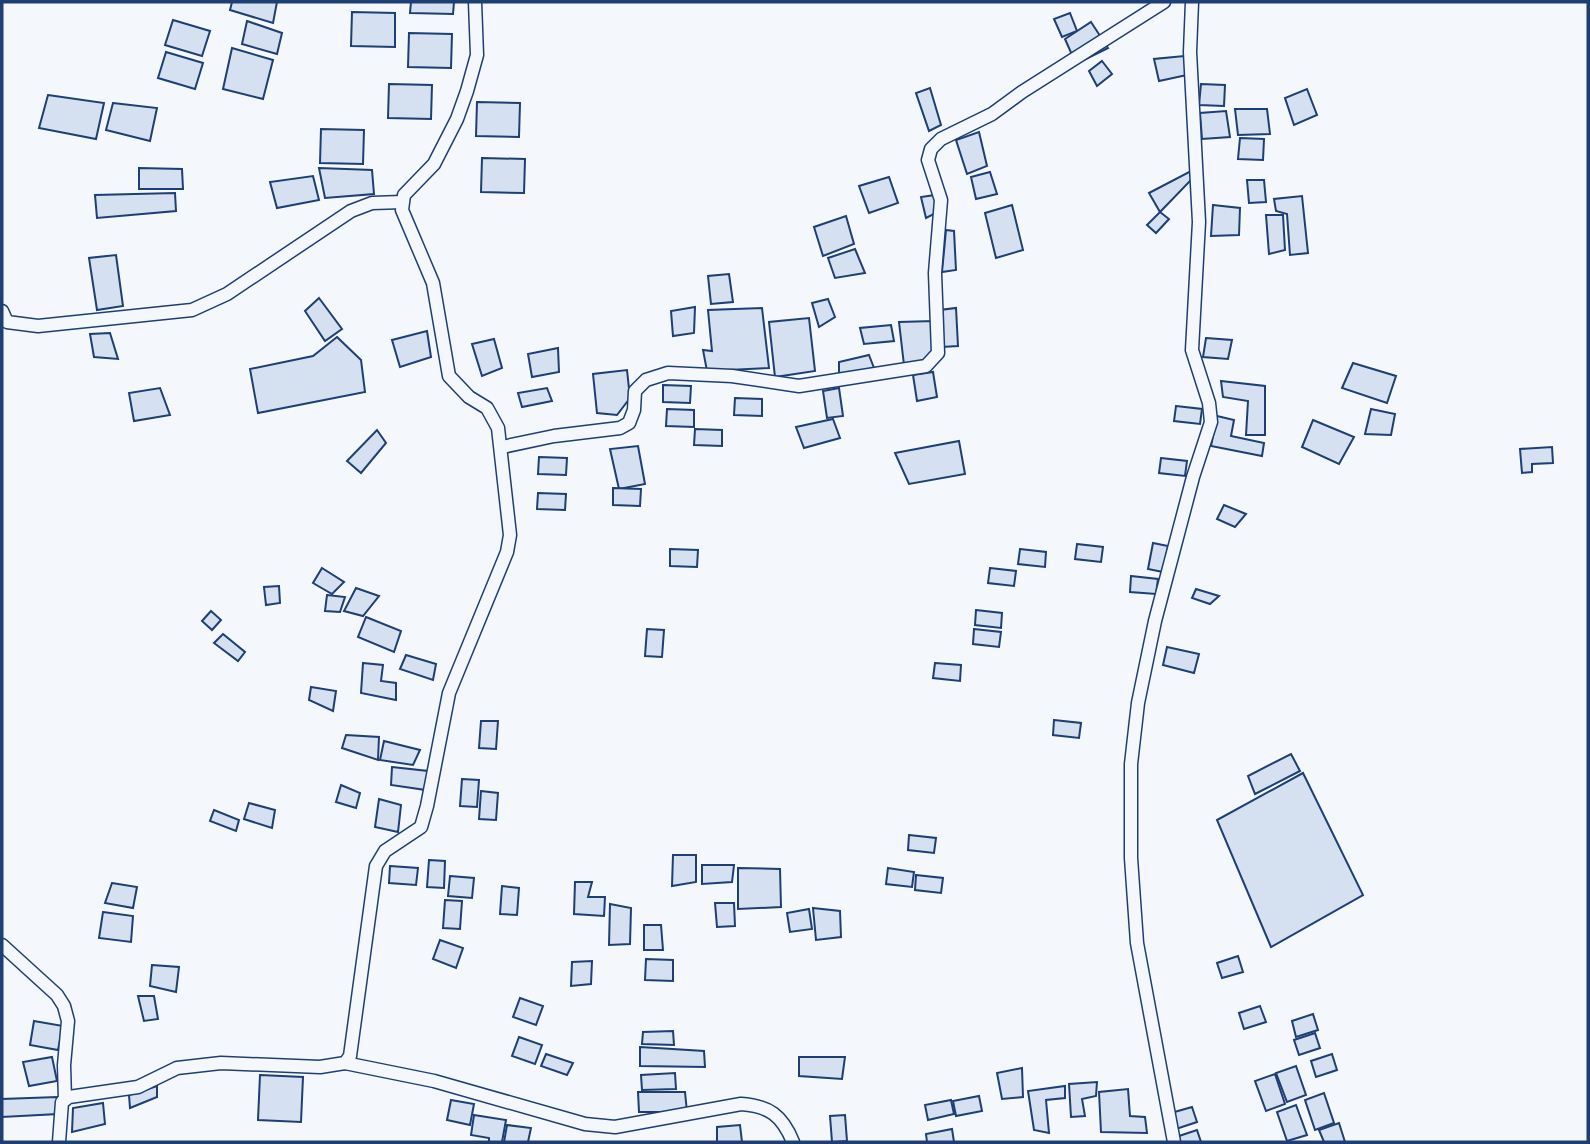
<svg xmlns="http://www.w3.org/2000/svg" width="1590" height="1144" viewBox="0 0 1590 1144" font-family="Raleway,sans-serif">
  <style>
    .building { fill: #d5e0f0; stroke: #1d3f73; stroke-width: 2 }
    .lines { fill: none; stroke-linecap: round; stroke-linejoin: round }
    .street-casing { stroke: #1d3f73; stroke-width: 15 }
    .street { stroke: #f4f7fb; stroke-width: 12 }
  </style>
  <rect width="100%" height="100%" fill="#f4f7fb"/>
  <g class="building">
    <path d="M 232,2 L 277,2 L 273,23 L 230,10 Z"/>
    <path d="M 411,2 L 454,2 L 453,14 L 410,13 Z"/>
    <path d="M 352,12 L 395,13 L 395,47 L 351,46 Z"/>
    <path d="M 1070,13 L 1077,31 L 1062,37 L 1054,19 Z"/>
    <path d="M 173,20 L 210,31 L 202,56 L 165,45 Z"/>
    <path d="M 247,21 L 282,33 L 277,54 L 242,44 Z"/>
    <path d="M 1091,22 L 1108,48 L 1076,64 L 1065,39 Z"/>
    <path d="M 409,33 L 452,34 L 451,68 L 408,67 Z"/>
    <path d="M 232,48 L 273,60 L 263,99 L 223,89 Z"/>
    <path d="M 166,52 L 203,63 L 195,89 L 158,78 Z"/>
    <path d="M 1184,56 L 1187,75 L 1159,81 L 1154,59 Z"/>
    <path d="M 1102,61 L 1112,74 L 1097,86 L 1089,71 Z"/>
    <path d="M 389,84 L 432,85 L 431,119 L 388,118 Z"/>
    <path d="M 1201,84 L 1225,85 L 1224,106 L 1199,105 Z"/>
    <path d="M 930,88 L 941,125 L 929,131 L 916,93 Z"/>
    <path d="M 1307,89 L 1317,115 L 1294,125 L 1285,98 Z"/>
    <path d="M 48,95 L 104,103 L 96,139 L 39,128 Z"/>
    <path d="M 477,102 L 520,103 L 519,137 L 476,136 Z"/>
    <path d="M 113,103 L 157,108 L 150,141 L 106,130 Z"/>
    <path d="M 1235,109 L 1267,109 L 1270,134 L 1238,135 Z"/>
    <path d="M 1226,111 L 1230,137 L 1202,139 L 1200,113 Z"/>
    <path d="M 321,129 L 364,130 L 363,164 L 320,163 Z"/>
    <path d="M 979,132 L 987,166 L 967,174 L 956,140 Z"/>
    <path d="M 1240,138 L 1264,139 L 1263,160 L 1238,159 Z"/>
    <path d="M 482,158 L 525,159 L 524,193 L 481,192 Z"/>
    <path d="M 139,168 L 182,169 L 183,189 L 139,189 Z"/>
    <path d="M 319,168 L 372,170 L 374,194 L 325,198 Z"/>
    <path d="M 1191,171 L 1192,179 L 1160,212 L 1149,193 Z"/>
    <path d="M 990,172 L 997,194 L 976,199 L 971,177 Z"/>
    <path d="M 313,176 L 319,200 L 277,208 L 270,182 Z"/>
    <path d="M 889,177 L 898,203 L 869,213 L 859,186 Z"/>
    <path d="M 1247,180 L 1264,180 L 1266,202 L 1249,203 Z"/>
    <path d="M 175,193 L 176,211 L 97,218 L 95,195 Z"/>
    <path d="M 935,195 L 936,213 L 926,218 L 921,197 Z"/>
    <path d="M 1302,196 L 1308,253 L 1290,255 L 1287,214 L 1276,211 L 1274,199 Z"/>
    <path d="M 1012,205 L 1023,250 L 996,258 L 985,213 Z"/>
    <path d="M 1213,205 L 1240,208 L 1239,235 L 1211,236 Z"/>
    <path d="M 1160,212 L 1169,219 L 1156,233 L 1147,225 Z"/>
    <path d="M 1266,215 L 1283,215 L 1285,250 L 1269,254 Z"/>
    <path d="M 846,216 L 854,244 L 823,256 L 814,227 Z"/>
    <path d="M 946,230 L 954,231 L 956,270 L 942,272 Z"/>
    <path d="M 855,249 L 865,273 L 835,278 L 828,258 Z"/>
    <path d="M 116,255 L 123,306 L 97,310 L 89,258 Z"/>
    <path d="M 729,274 L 733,302 L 711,304 L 708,276 Z"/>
    <path d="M 319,298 L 342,329 L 325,341 L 305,311 Z"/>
    <path d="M 828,299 L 835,317 L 819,327 L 812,303 Z"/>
    <path d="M 695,307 L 694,333 L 673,336 L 671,311 Z"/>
    <path d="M 762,308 L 769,368 L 707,371 L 703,350 L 712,351 L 708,310 Z"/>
    <path d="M 956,308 L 958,346 L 942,347 L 940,310 Z"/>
    <path d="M 809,318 L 815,371 L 775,377 L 769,322 Z"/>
    <path d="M 933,321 L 932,351 L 924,360 L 904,365 L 899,322 Z"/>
    <path d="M 891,325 L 894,341 L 864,344 L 860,328 Z"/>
    <path d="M 427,331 L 431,357 L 400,367 L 392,340 Z"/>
    <path d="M 110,333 L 118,359 L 94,357 L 90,334 Z"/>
    <path d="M 337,337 L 361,360 L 365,392 L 258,413 L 250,369 L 313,356 Z"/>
    <path d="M 1206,338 L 1232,340 L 1228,359 L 1203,357 Z"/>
    <path d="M 494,339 L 502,368 L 482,376 L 472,344 Z"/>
    <path d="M 558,348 L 559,372 L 532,377 L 528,354 Z"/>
    <path d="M 869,355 L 874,368 L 839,377 L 839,362 Z"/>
    <path d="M 1353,363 L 1396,376 L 1387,403 L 1342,388 Z"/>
    <path d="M 627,370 L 630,398 L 617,415 L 597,413 L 593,374 Z"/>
    <path d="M 933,372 L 937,397 L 917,401 L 913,375 Z"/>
    <path d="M 1221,381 L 1265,386 L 1265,435 L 1246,435 L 1248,401 L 1223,397 Z"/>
    <path d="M 663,385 L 691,386 L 690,403 L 663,402 Z"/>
    <path d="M 160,388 L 170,415 L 134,421 L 129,393 Z"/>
    <path d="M 547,388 L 552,401 L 522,407 L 518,393 Z"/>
    <path d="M 839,388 L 843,416 L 827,418 L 823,391 Z"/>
    <path d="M 735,398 L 762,399 L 762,416 L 734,415 Z"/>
    <path d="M 1176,406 L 1202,409 L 1200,424 L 1174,421 Z"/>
    <path d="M 667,409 L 694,410 L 694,427 L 666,426 Z"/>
    <path d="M 1371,409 L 1395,414 L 1391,435 L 1365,434 Z"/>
    <path d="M 1217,416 L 1234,420 L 1231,436 L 1264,443 L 1262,456 L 1211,446 Z"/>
    <path d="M 833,419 L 840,438 L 804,448 L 796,427 Z"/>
    <path d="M 1313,420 L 1354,437 L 1339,464 L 1302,447 Z"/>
    <path d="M 695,429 L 722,430 L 722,446 L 694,445 Z"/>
    <path d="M 377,430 L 386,443 L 361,473 L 347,461 Z"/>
    <path d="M 959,441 L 965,474 L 909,484 L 895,453 Z"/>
    <path d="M 638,446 L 645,484 L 619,489 L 610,449 Z"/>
    <path d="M 1552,447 L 1553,463 L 1532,464 L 1532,472 L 1522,473 L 1520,449 Z"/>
    <path d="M 539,457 L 567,458 L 566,475 L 538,474 Z"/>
    <path d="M 1161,458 L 1187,461 L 1185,476 L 1159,473 Z"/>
    <path d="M 613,488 L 641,489 L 640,506 L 613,505 Z"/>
    <path d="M 538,493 L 566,494 L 565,510 L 537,509 Z"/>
    <path d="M 1224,505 L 1246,514 L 1235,527 L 1217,519 Z"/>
    <path d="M 1153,543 L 1168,546 L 1163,572 L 1148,569 Z"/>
    <path d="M 1077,544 L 1103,547 L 1101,562 L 1075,559 Z"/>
    <path d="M 670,549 L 698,550 L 697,567 L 670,566 Z"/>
    <path d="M 1020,549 L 1046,552 L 1045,567 L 1018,564 Z"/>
    <path d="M 322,568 L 344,582 L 332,594 L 313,583 Z"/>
    <path d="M 990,568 L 1016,571 L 1014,586 L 988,583 Z"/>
    <path d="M 1131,576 L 1158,579 L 1156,594 L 1130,592 Z"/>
    <path d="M 279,586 L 280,603 L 266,605 L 264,587 Z"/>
    <path d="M 356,588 L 379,596 L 363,616 L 344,611 Z"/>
    <path d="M 1196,589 L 1219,596 L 1210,604 L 1192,598 Z"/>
    <path d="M 327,595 L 345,597 L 340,612 L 325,611 Z"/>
    <path d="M 976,610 L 1002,613 L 1001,628 L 975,625 Z"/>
    <path d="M 211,611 L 221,620 L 212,630 L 202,621 Z"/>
    <path d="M 366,617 L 401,631 L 394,652 L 358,637 Z"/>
    <path d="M 647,629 L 664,630 L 662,657 L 645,656 Z"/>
    <path d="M 974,629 L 1001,632 L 999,647 L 973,644 Z"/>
    <path d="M 223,634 L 245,652 L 238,661 L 214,643 Z"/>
    <path d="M 1167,647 L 1199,654 L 1194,673 L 1163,665 Z"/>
    <path d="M 406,655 L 436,664 L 433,680 L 400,669 Z"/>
    <path d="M 363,663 L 383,665 L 381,681 L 396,683 L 396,700 L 361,693 Z"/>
    <path d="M 935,663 L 961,665 L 960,681 L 933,678 Z"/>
    <path d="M 311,687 L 336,691 L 333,711 L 309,700 Z"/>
    <path d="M 1054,720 L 1081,723 L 1079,738 L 1053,735 Z"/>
    <path d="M 481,721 L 498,721 L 496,749 L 479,748 Z"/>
    <path d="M 346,735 L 379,737 L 378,760 L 342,748 Z"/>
    <path d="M 384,741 L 420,750 L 413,765 L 380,760 Z"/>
    <path d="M 1291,754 L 1300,771 L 1255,794 L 1248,776 Z"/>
    <path d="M 392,767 L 428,771 L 426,790 L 391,785 Z"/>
    <path d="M 1303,773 L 1363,895 L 1271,947 L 1217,820 Z"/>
    <path d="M 462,779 L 479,780 L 477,807 L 460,806 Z"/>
    <path d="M 341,785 L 360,793 L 356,808 L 336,802 Z"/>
    <path d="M 481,791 L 498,793 L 496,820 L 479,819 Z"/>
    <path d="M 379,799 L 401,805 L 398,832 L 375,827 Z"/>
    <path d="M 249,803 L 275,810 L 272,828 L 244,819 Z"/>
    <path d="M 214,810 L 239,820 L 236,831 L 210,821 Z"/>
    <path d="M 909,835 L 936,838 L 934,853 L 908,850 Z"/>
    <path d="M 673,855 L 696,855 L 696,882 L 672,886 Z"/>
    <path d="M 429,860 L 445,861 L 444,888 L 427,887 Z"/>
    <path d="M 702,865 L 734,865 L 732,882 L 702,884 Z"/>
    <path d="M 390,866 L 418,868 L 416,885 L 389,883 Z"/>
    <path d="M 738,868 L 780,869 L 781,907 L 738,909 Z"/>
    <path d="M 888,868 L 914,872 L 912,887 L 886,884 Z"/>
    <path d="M 916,875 L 943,878 L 941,893 L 915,890 Z"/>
    <path d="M 450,876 L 474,878 L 472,898 L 448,896 Z"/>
    <path d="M 575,882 L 592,882 L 588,897 L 605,897 L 604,916 L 574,914 Z"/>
    <path d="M 112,883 L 137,887 L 133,908 L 105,903 Z"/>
    <path d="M 502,886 L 519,888 L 517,915 L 500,914 Z"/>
    <path d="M 445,900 L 462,901 L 460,929 L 443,928 Z"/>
    <path d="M 715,903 L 734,903 L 735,926 L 717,927 Z"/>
    <path d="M 610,904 L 631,908 L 630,944 L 609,945 Z"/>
    <path d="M 813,908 L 840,911 L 841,937 L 816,940 Z"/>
    <path d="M 809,909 L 812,929 L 790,932 L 787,913 Z"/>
    <path d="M 103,912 L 133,916 L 131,942 L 99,938 Z"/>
    <path d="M 644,925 L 661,925 L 663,950 L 644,950 Z"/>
    <path d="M 440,940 L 463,948 L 456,968 L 433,959 Z"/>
    <path d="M 1238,956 L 1243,972 L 1222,978 L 1217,963 Z"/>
    <path d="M 646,959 L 673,960 L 673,981 L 645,980 Z"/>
    <path d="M 592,961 L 591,984 L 571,986 L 572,962 Z"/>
    <path d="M 152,965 L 179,967 L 176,992 L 150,986 Z"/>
    <path d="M 138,996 L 154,996 L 158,1019 L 144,1021 Z"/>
    <path d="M 520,998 L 543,1006 L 536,1025 L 513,1017 Z"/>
    <path d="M 1260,1006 L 1266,1022 L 1244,1029 L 1239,1013 Z"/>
    <path d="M 1313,1014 L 1318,1030 L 1296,1037 L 1292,1021 Z"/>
    <path d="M 34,1021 L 63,1026 L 58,1050 L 30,1045 Z"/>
    <path d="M 673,1031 L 674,1045 L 642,1044 L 643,1032 Z"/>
    <path d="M 1315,1033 L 1320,1048 L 1299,1055 L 1294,1040 Z"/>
    <path d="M 519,1037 L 542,1045 L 535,1064 L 512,1056 Z"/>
    <path d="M 640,1047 L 704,1051 L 705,1067 L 640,1066 Z"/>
    <path d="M 546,1054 L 573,1063 L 567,1075 L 541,1066 Z"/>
    <path d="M 1332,1054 L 1337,1070 L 1316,1077 L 1311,1061 Z"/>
    <path d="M 52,1057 L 57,1081 L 29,1086 L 23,1062 Z"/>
    <path d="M 799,1057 L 845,1057 L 842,1079 L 799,1076 Z"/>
    <path d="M 1296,1066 L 1306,1095 L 1287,1102 L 1276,1073 Z"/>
    <path d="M 1022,1068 L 1023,1097 L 1002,1099 L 997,1073 Z"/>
    <path d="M 675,1073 L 676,1089 L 642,1090 L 641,1075 Z"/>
    <path d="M 1275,1074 L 1285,1104 L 1266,1111 L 1255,1081 Z"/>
    <path d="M 260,1075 L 303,1077 L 301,1122 L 258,1120 Z"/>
    <path d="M 1097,1082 L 1096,1096 L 1082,1099 L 1085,1116 L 1071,1117 L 1069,1084 Z"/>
    <path d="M 157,1086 L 157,1097 L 130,1108 L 129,1095 Z"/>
    <path d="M 1065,1086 L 1065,1098 L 1046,1100 L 1049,1133 L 1034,1130 L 1028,1091 Z"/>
    <path d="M 1128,1089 L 1130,1116 L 1145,1117 L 1147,1133 L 1101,1132 L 1099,1092 Z"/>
    <path d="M 638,1092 L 685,1092 L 687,1112 L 639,1112 Z"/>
    <path d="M 1324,1093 L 1334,1123 L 1315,1130 L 1305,1100 Z"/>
    <path d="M 979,1096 L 982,1111 L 956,1116 L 953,1101 Z"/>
    <path d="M 57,1097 L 58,1114 L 2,1117 L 2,1099 Z"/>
    <path d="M 451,1100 L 474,1104 L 470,1125 L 447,1120 Z"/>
    <path d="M 951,1100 L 954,1114 L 928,1120 L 925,1105 Z"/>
    <path d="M 103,1103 L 105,1124 L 72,1132 L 73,1108 Z"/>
    <path d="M 1296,1105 L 1307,1135 L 1287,1141 L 1277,1112 Z"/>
    <path d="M 1192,1107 L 1197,1122 L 1176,1129 L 1171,1113 Z"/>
    <path d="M 474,1115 L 506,1120 L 502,1142 L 489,1142 L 489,1138 L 471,1135 Z"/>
    <path d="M 845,1115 L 847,1141 L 832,1142 L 830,1116 Z"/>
    <path d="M 1339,1123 L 1345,1142 L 1324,1142 L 1319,1130 Z"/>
    <path d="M 507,1125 L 531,1128 L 528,1142 L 504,1142 Z"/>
    <path d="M 740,1125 L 742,1142 L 717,1142 L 717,1127 Z"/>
    <path d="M 952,1129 L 954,1142 L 927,1142 L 926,1134 Z"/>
    <path d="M 1197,1130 L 1201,1142 L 1177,1142 L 1176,1137 Z"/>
  </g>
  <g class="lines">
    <defs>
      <g id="street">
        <path d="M 2,311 L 7,322 L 38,326 L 192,310 L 227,294 L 351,211 L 372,203 L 402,202"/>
        <path d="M 502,447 L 554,436 L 620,428 L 629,423 L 634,410 L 635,391 L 646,380 L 668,373 L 732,376 L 799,386 L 926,366 L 938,353 L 935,273 L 941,200 L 928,160 L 931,149 L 941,139 L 992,114 L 1022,92 L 1164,2"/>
        <path d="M 2,945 L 57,995 L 64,1006 L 68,1021 L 64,1065 L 65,1100"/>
        <path d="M 345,1063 L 434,1081 L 585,1124 L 615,1127 L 741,1104 C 769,1106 782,1115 793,1142"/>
        <path d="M 59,1142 L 62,1102 L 69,1097 L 138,1087 L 177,1068 L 221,1063 L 320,1067 L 345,1063 L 350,1056 L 376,866 L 385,851 L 421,827 L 427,806 L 449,693 L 507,552 L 510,535 L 498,428 L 487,408 L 469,397 L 449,376 L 433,283 L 402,210 L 404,195 L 434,164 L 457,119 L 467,91 L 477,55 L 475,2"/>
        <path d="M 1174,1142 L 1137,943 L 1131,858 L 1131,764 L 1138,703 L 1155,621 L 1193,477 L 1211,422 L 1209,403 L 1192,350 L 1199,222 L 1190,52 L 1192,2"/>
      </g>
    </defs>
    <use href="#street" class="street-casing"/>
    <use href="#street" class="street"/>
  </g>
  <rect width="1590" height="1144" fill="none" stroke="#1d3f73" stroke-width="7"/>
</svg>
